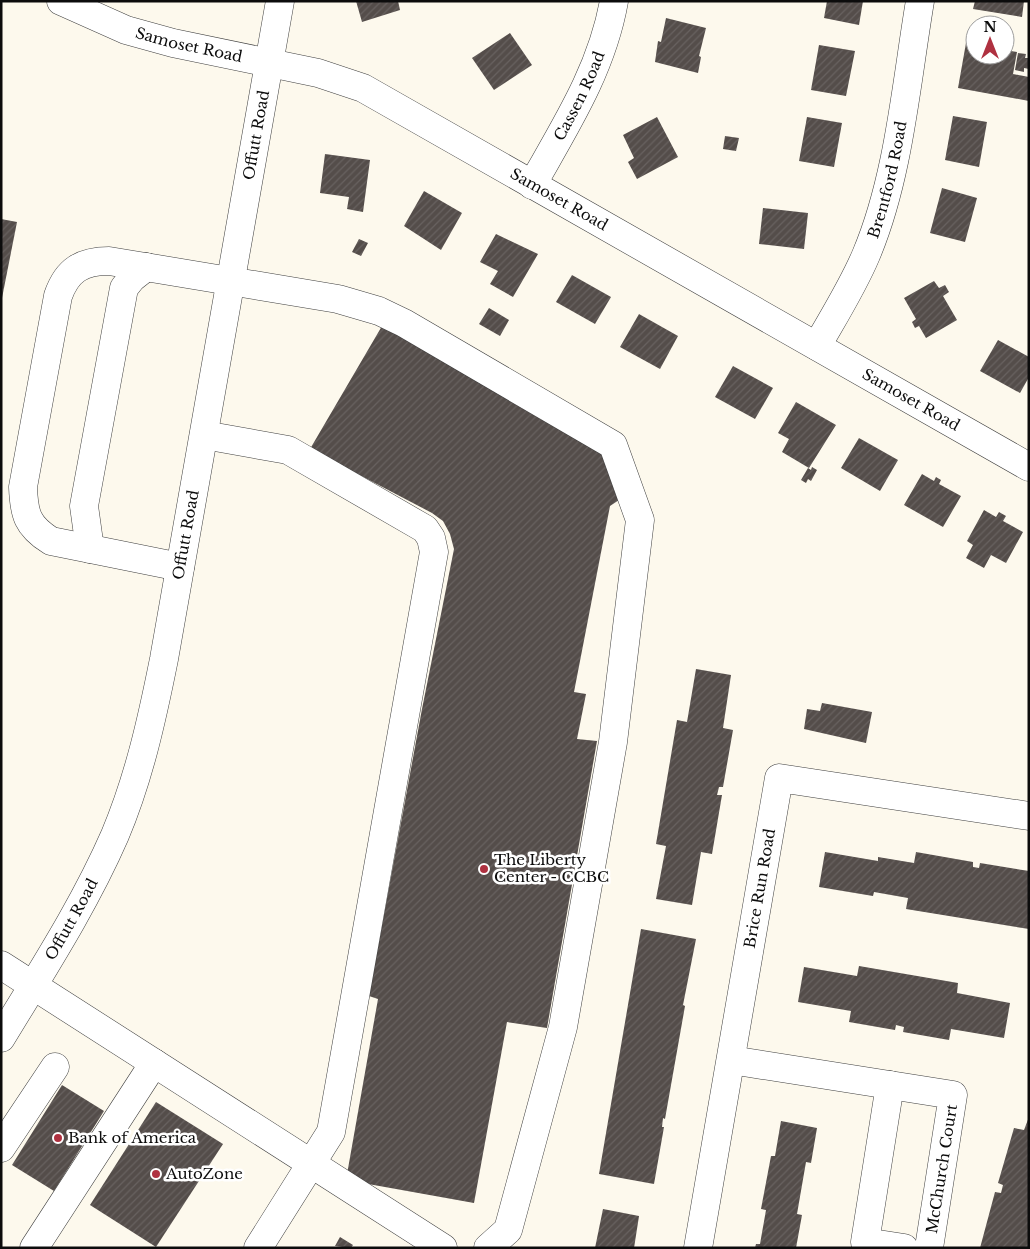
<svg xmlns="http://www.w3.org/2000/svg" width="1030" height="1249" viewBox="0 0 1030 1249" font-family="'Libre Baskerville',serif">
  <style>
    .building { fill: url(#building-hatch) }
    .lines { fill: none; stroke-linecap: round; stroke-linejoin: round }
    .minor-casing { stroke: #3f3f3f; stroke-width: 29 }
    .minor { stroke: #fff; stroke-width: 28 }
    .poi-dot { fill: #af3140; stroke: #fff; stroke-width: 2 }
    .labels { text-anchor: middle; stroke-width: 5; stroke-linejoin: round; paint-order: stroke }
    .street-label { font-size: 15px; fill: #0c0c0c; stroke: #fff }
    .poi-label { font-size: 15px; fill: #0c0c0c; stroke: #fff; text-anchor: start }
  </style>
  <defs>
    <pattern id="building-hatch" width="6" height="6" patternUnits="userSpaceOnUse" patternTransform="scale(1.25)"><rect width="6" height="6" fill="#544d4a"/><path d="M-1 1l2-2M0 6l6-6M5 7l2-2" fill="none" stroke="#686260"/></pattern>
  </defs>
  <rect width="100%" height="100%" fill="#fdf9ed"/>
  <g class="building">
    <path d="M 356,1 L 398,1 L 400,10 L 362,22 Z"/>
    <path d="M 827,1 L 863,1 L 859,25 L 824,18 Z"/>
    <path d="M 975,1 L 1024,1 L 1022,17 L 973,9 Z"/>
    <path d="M 666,18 L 706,28 L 699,56 L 701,57 L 698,73 L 655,62 L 658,41 L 661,42 Z"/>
    <path d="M 510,33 L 532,65 L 494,90 L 472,58 Z"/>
    <path d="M 966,43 L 975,45 L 975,55 L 1005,55 L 1005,50 L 1017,52 L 1013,74 L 1029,77 L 1029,101 L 958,88 Z"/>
    <path d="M 819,45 L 855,51 L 846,96 L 811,90 Z"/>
    <path d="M 1018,53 L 1026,54 L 1025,58 L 1029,58 L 1029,69 L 1024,68 L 1024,72 L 1015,70 Z"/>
    <path d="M 953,116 L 987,122 L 979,167 L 945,160 Z"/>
    <path d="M 657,117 L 678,157 L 637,179 L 628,162 L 634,158 L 623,135 Z"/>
    <path d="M 807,117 L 842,123 L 834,167 L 799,161 Z"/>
    <path d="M 725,136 L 739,138 L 736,151 L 723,149 Z"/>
    <path d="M 325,154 L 370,160 L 363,212 L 347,209 L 349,197 L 320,193 Z"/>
    <path d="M 942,188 L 977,198 L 965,242 L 930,233 Z"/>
    <path d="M 424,191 L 462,213 L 441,250 L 404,226 Z"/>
    <path d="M 763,208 L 808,213 L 804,249 L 759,244 Z"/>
    <path d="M 1,219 L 17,222 L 2,298 L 1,298 Z"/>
    <path d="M 496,234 L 538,254 L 513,297 L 490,284 L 498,271 L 480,262 Z"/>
    <path d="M 359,239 L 368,243 L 361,256 L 352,252 Z"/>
    <path d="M 572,275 L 611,297 L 595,324 L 556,302 Z"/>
    <path d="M 934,281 L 939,288 L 945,285 L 949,292 L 943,296 L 957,320 L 926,338 L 919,326 L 915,328 L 912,322 L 916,319 L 904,298 Z"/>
    <path d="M 489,308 L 509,320 L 500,336 L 479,324 Z"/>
    <path d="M 639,314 L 678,336 L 660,369 L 620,347 Z"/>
    <path d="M 382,326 L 600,450 L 619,500 L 610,506 L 574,692 L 586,694 L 577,739 L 597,741 L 547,1028 L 507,1022 L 474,1203 L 346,1180 L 378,999 L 369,996 L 422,709 L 454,549 L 450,534 L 443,521 L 432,513 L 310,449 Z"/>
    <path d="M 998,340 L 1029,357 L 1029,377 L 1020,393 L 980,371 Z"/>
    <path d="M 733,366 L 773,388 L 755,419 L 715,397 Z"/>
    <path d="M 796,402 L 836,425 L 809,468 L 782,452 L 789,439 L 778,433 Z"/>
    <path d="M 859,438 L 898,460 L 880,491 L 841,468 Z"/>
    <path d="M 812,467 L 817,470 L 811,481 L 808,479 L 806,483 L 801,480 L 808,468 L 811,470 Z"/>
    <path d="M 922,474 L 934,481 L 936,477 L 941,480 L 939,484 L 961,496 L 943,527 L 904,505 Z"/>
    <path d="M 984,510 L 996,517 L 999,512 L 1006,516 L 1003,521 L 1023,532 L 1006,563 L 991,555 L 984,568 L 966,558 L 973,545 L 967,541 Z"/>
    <path d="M 696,669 L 731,675 L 723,728 L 733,730 L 723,787 L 719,787 L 717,795 L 722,795 L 712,854 L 701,852 L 692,905 L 656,899 L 666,846 L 656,844 L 677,720 L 687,722 Z"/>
    <path d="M 822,703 L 872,712 L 866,743 L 804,729 L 807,709 L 820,711 Z"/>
    <path d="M 825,852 L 878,861 L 878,857 L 914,863 L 916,852 L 973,862 L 973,867 L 979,868 L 980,863 L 1029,871 L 1029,929 L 906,909 L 908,898 L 874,892 L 873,896 L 819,887 Z"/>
    <path d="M 641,929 L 696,939 L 683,1005 L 685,1006 L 665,1119 L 663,1118 L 662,1127 L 664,1127 L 654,1184 L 599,1174 Z"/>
    <path d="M 859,966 L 958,983 L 957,993 L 1010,1003 L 1004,1038 L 951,1029 L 949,1040 L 903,1032 L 904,1027 L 896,1025 L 895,1030 L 849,1022 L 851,1011 L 798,1002 L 804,967 L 857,976 Z"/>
    <path d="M 62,1085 L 104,1111 L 54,1191 L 12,1165 Z"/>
    <path d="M 156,1102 L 223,1144 L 156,1247 L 90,1205 Z"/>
    <path d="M 1029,1117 L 1029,1248 L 980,1248 L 995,1192 L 1001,1193 L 1003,1185 L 998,1183 L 1014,1128 L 1024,1130 Z"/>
    <path d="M 781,1121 L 817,1128 L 811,1163 L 806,1162 L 797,1214 L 802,1215 L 796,1248 L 755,1248 L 756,1244 L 760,1244 L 766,1210 L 761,1209 L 771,1156 L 775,1156 Z"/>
    <path d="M 603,1209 L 639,1216 L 634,1248 L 595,1248 Z"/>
    <path d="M 340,1237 L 353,1245 L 351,1248 L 335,1246 Z"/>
  </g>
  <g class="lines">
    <defs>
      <g id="minor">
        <path id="s1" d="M 61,1 L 126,30 L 173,43 L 318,73 L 363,88 L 1029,467"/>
        <path id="s2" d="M 532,185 C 566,125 602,69 614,1"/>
        <path id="s3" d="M 817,346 C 834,316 853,286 866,255 C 899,177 906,84 920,1"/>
        <path d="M 204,435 L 288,450 L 425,529 L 431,538 L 434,552 L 331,1132 L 258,1248"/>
        <path d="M 90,549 L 84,506 L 124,288 L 132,278 L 146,267"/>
        <path d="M 180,567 L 51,541 C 27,526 24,514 23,487 L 58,296 C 67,270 82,261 109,261 L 338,299 L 379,311 L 404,323 L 613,445 L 640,520 L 613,742 L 563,1027 L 508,1230 L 488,1248"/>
        <path d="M 1,965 L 443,1248"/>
        <path id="s4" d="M 1,1038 C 41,972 84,906 115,835 C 139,778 152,719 164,659 L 280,1"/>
        <path d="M 731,1060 L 953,1095 L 929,1248"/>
        <path d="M 890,1085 L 865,1242 L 904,1248"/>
        <path d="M 1,1148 L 55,1067"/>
        <path d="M 34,1248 L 154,1063"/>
        <path id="s5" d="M 698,1248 L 779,778 L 1029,816"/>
      </g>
    </defs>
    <use href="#minor" class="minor-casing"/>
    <use href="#minor" class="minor"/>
  </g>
  <g class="poi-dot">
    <circle cx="484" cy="869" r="5"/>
    <circle cx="58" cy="1138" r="5"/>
    <circle cx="156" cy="1174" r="5"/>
  </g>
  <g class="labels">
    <g class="street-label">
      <text dy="5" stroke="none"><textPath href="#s1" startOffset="136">Samoset Road</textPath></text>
      <text dy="5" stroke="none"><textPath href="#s2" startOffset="101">Cassen Road</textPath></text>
      <text dy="5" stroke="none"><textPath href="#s4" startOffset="948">Offutt Road</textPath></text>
      <text dy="5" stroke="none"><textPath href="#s3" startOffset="182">Brentford Road</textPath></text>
      <text dy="5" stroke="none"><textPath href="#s1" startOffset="541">Samoset Road</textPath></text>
      <text dy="5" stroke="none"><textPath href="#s1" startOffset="946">Samoset Road</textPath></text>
      <text dy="5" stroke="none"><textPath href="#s4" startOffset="542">Offutt Road</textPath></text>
      <text dy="5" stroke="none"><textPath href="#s5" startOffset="365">Brice Run Road</textPath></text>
      <text dy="5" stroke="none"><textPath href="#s4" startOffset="138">Offutt Road</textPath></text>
      <text transform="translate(942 1169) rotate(-81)" y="5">McChurch Court</text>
    </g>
    <g class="poi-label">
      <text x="494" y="865">The Liberty<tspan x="494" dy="17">Center - CCBC</tspan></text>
      <text x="68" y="1143">Bank of America</text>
      <text x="166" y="1179">AutoZone</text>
    </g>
  </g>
  <rect width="1030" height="1249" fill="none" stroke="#0c0c0c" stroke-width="5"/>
  <g transform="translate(990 40)"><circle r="24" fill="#ffffff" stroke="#9e9e9e"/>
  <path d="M0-4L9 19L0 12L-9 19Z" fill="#af3140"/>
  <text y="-8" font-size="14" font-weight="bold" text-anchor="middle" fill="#0c0c0c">N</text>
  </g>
</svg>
